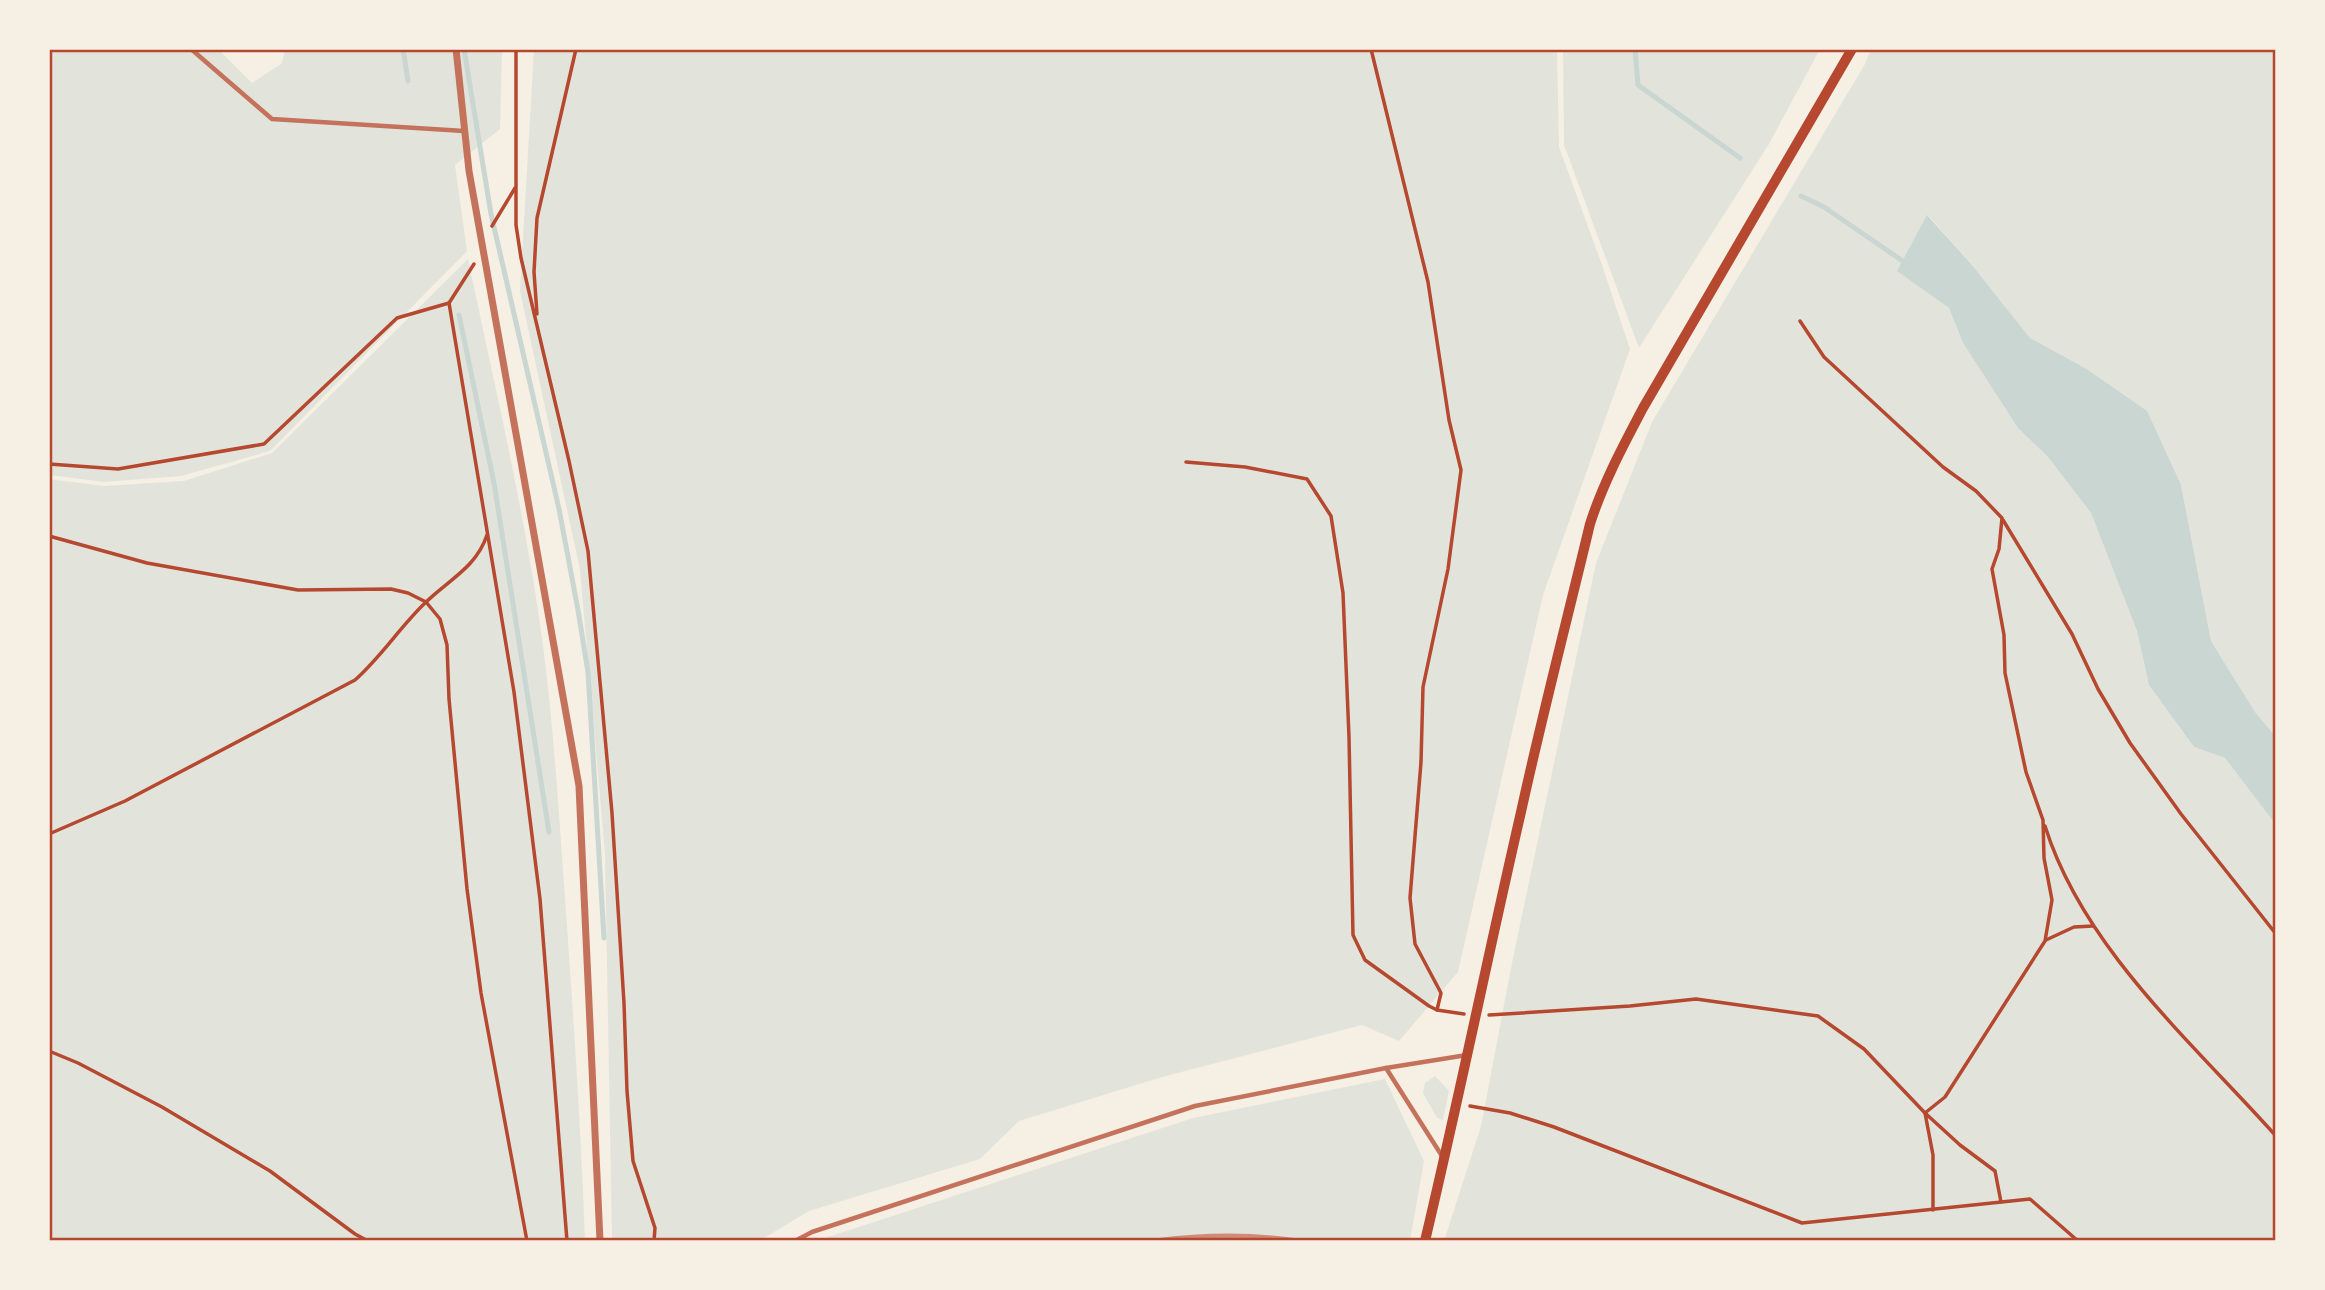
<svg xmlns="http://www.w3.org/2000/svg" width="2325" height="1290" viewBox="0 0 2325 1290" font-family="'Golos Text',sans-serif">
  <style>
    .green { fill: #e2e4dc }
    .water { fill: #c9d6d2 }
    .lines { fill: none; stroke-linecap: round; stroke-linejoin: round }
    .stream { stroke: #c9d6d2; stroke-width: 5 }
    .path { stroke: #b5482f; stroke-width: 3.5 }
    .service { stroke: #c5725c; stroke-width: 4.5 }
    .minor { stroke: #c5725c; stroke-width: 7 }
    .secondary { stroke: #b5482f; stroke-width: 10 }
    .rail { stroke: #cf8b77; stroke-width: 5 }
    .neatline { fill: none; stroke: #b5482f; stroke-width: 2.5 }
  </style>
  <rect width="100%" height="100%" fill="#f6efe4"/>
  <g class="green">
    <path d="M 49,49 L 218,49 L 252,83 L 282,63 L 285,49 L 502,49 L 500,129 L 455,165 L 467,251 L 270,451 L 181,476 L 104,482 L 49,475 Z"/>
    <path d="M 534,49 L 1557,49 L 1559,147 L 1602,265 L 1630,349 L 1543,595 L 1458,972 L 1399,1041 L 1362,1025 L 1162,1077 L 1019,1121 L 980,1159 L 809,1211 L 759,1241 L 612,1241 L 605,853 L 580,570 L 520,291 Z"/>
    <path d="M 1563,49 L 1820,49 L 1769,144 L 1639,348 L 1564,145 Z"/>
    <path d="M 1871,49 L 2276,49 L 2276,737 L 2255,712 L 2211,641 L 2181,485 L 2085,368 L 2030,338 L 1972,265 L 1928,215 L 1898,271 L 1949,308 L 1963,343 L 2018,428 L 2048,457 L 2091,513 L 2137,631 L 2149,685 L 2194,747 L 2225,758 L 2276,825 L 2276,1241 L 1444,1241 L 1481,1126 L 1512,963 L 1596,563 L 1652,422 L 1865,64 Z"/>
    <path d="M 468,259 C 493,378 521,496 539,617 C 553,710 558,804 565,897 C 573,1012 581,1126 585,1241 L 49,1241 L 49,479 L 104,486 L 184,481 L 272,453 Z"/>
    <path d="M 1435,1076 L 1449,1091 L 1443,1120 L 1437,1118 L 1423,1093 L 1425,1083 Z"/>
    <path d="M 1385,1079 L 1424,1161 L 1410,1241 L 816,1241 L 1193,1118 Z"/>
  </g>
  <path class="water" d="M 1927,215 L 1972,265 L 2030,338 L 2085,368 L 2147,411 L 2181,485 L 2211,641 L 2255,712 L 2276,737 L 2276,825 L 2225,758 L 2194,747 L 2149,685 L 2137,631 L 2091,513 L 2048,457 L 2018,428 L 1963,343 L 1949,308 L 1897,271 Z"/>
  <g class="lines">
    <g class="stream">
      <path d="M 403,49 L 408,81"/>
      <path d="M 464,49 L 491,214 L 559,509 L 578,610 L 588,672 L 604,938"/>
      <path d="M 1635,49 L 1638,85 L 1740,158"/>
      <path d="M 1801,196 L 1824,207 L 1907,264"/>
      <path d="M 459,315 L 494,483 L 549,832"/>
    </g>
    <g class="path">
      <path d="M 516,49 L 516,225 L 521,258 L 569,461 L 588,551 L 612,813 L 624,1003 L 627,1091 L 633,1161 L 655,1228 L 654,1241"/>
      <path d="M 1371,49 L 1428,282 L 1449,420 L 1461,470 L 1448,569 L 1423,687 L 1421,762 L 1410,898 L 1415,944 L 1441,993 L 1437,1010"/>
      <path d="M 492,226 L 515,188"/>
      <path d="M 474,264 L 449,303 L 514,692 L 540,899 L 567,1241"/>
      <path d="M 537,314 L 534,272 L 537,218 L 576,49"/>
      <path d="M 1186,462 L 1245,467 L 1307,479 L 1331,516 L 1343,593 L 1349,737 L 1353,935 L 1365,960 L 1429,1006 L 1437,1010 L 1464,1014"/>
      <path d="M 49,464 L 118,469 L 264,444 L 397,318 L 449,303"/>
      <path d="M 2003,520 L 2072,634 L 2098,689 L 2130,743 L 2181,814 L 2276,934"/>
      <path d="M 49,536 L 147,563 L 298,590 L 391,589 L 408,593 L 426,602 L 440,619 L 447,645 L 449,699 L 467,889 L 481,993 L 527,1241"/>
      <path d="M 2045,826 C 2083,948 2193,1043 2276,1136"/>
      <path d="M 49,834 L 125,801 L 355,680 C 381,657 400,627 425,603 C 448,580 476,568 487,535"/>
      <path d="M 2046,940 L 2074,927 L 2093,926"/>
      <path d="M 1489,1015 L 1630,1006 L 1696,999 L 1818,1016 L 1864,1049 L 1925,1113 L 1945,1097 L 2045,941 L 2052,900 L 2044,858 L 2043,820 L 2026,772 L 2005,673 L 2004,635 L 1992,569 L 1999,549 L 2002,518 L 1976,491 L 1943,467 L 1824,357 L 1800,321"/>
      <path d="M 49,1051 L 78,1063 L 162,1107 L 270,1171 L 355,1234 L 368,1241"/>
      <path d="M 1470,1106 L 1510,1113 L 1554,1127 L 1802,1223 L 2030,1199 L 2078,1241"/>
      <path d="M 1933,1210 L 1933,1155 L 1925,1113 L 1960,1145 L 1995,1171 L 2001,1202"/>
    </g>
    <g class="service">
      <path d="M 191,49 L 272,119 L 464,131"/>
      <path d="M 1386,1068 L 1442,1156"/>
      <path d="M 795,1241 L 812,1232 L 1195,1106 L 1386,1068 L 1467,1055"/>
    </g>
    <path class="minor" d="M 456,49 L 469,171 L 579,786 L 600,1241"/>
    <path class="secondary" d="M 1425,1241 C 1459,1098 1488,955 1521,812 C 1542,716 1567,620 1590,524 C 1603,483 1623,446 1643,408 L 1852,49"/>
    <path class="rail" d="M 1155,1241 C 1202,1235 1251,1234 1298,1241"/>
  </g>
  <rect width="2325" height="1290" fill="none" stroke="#f6efe4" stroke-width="102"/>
  <rect x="51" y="51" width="2223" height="1188" class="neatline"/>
</svg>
